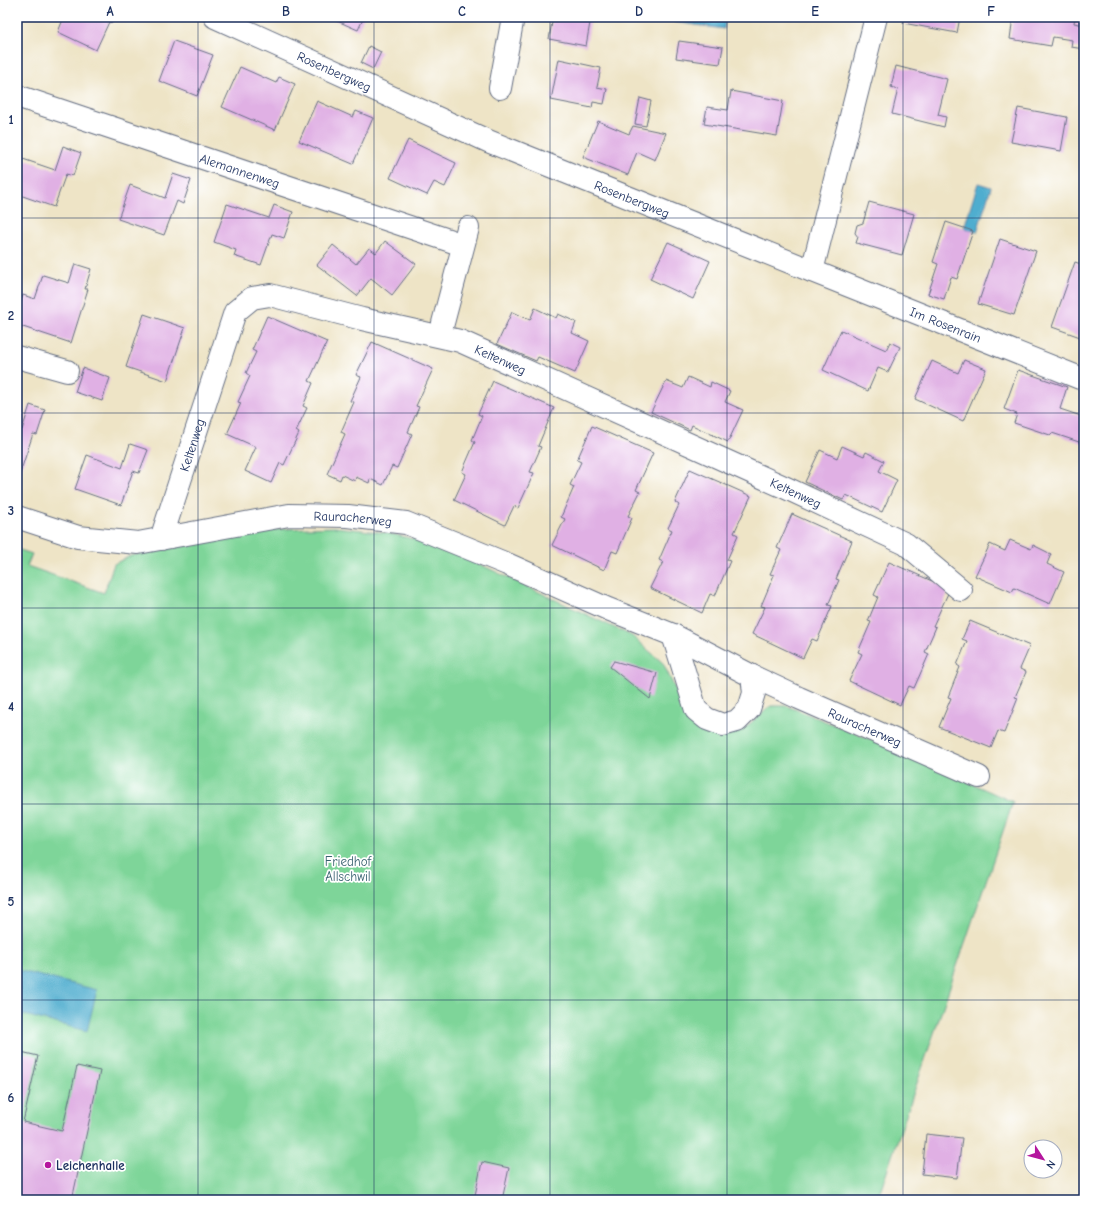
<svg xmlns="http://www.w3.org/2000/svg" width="1101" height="1217" viewBox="0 0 1101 1217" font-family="'Comic Neue',sans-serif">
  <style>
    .green { fill: #7ed599; stroke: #4c827c }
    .water { fill: #50adcf; stroke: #366e96 }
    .building { fill: #e0b0e4 }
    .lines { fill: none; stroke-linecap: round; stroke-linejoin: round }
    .minor-casing { stroke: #656e82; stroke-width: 24 }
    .minor { stroke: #fff; stroke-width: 22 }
    .grid { fill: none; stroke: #1b2f5e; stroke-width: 1; stroke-opacity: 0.55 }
    .poi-dot { fill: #b5179e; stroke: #fff; stroke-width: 1.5 }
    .labels { text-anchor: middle; stroke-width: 3.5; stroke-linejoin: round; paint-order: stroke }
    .street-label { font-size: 13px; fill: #1b2f5e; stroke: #fff }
    .park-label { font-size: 13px; fill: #396170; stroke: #fff }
    .poi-label { font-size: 13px; font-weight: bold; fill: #1b2f5e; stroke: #fff; text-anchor: start }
    .neatline { fill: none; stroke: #1b2f5e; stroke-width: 1.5 }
    .grid-label { font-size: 13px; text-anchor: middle; font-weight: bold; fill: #1b2f5e }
  </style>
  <rect width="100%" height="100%" fill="#fff"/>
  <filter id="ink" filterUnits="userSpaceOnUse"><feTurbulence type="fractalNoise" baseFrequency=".025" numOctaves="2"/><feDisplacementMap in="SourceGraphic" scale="8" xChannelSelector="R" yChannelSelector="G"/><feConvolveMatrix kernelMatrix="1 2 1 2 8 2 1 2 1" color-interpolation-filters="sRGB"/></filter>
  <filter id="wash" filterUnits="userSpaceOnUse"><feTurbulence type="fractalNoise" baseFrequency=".012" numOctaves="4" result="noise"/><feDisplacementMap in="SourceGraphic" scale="16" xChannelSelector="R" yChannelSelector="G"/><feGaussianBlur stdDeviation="0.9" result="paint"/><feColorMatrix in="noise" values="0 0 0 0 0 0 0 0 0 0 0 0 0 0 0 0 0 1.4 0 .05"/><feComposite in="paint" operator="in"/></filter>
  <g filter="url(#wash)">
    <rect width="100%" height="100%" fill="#eee4c6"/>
    <path class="green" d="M 335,527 L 387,533 L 418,540 L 456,553 L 632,636 L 663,663 L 689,718 L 698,727 L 707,733 L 724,735 L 741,731 L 771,706 L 787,706 L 897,750 L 1013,802 L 877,1200 L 17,1200 L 17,549 L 32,554 L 27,566 L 104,593 L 114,564 L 130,556 L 255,532 L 283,529 Z"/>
    <g class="water">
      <path d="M 675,17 L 726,17 L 724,29 L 674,22 Z"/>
      <path d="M 978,183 L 991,187 L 977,232 L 964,228 Z"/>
      <path d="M 17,970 L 97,990 L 87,1031 L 17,1013 Z"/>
    </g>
    <g id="blocks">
      <g class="building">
        <path d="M 64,17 L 115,17 L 112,23 L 109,22 L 96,50 L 58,32 Z"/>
        <path d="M 328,17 L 364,17 L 358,30 Z"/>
        <path d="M 553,17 L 591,17 L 586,46 L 549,39 Z"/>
        <path d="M 905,17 L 960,17 L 957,33 L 903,23 Z"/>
        <path d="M 1013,17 L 1075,17 L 1074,23 L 1084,25 L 1084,49 L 1071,47 L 1072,40 L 1053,37 L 1051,46 L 1010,39 Z"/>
        <path d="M 174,41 L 213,55 L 197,96 L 159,81 Z"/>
        <path d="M 679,41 L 723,47 L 720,64 L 676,58 Z"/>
        <path d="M 369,46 L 381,52 L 373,69 L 361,63 Z"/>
        <path d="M 559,59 L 601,68 L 597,87 L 607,89 L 604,104 L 593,102 L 592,108 L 551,100 Z"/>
        <path d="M 896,66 L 947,79 L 938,115 L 946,117 L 944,127 L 892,114 L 898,89 L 891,87 Z"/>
        <path d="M 240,67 L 276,83 L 279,77 L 295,84 L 275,130 L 222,107 Z"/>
        <path d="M 731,91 L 783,101 L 777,136 L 704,124 L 707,107 L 728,110 Z"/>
        <path d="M 640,98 L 651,101 L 646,126 L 635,124 Z"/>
        <path d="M 317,101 L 353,117 L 356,111 L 373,118 L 353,164 L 299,141 Z"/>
        <path d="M 1018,108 L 1067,117 L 1061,151 L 1011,142 Z"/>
        <path d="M 598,121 L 629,134 L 633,126 L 666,133 L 655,160 L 637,152 L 628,175 L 583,157 Z"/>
        <path d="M 408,140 L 456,163 L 445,187 L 434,182 L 427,195 L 390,178 Z"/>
        <path d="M 63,146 L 81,153 L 73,176 L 66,174 L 54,207 L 17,194 L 17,167 L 20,158 L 55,170 Z"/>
        <path d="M 173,174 L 191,180 L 183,204 L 177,201 L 164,235 L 118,219 L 130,185 L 165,198 Z"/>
        <path d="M 869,202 L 914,214 L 902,255 L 856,243 L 858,237 L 855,233 L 857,225 L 863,223 Z"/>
        <path d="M 227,204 L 269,218 L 274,205 L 293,212 L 284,238 L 272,234 L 261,265 L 234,256 L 236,250 L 214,242 Z"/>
        <path d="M 946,222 L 973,231 L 957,279 L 951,277 L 944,299 L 928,294 L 938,264 L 933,262 Z"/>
        <path d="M 1000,239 L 1036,251 L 1014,315 L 978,304 Z"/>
        <path d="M 385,241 L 416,264 L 392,295 L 371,278 L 357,296 L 317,265 L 333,245 L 356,264 L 369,248 L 376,253 Z"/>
        <path d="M 668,242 L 710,261 L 693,299 L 650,279 Z"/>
        <path d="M 1075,262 L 1084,265 L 1083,338 L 1052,327 Z"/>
        <path d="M 75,264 L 91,269 L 85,289 L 88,289 L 71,343 L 17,325 L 17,313 L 23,295 L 35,299 L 43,275 L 69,283 Z"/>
        <path d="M 535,308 L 556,318 L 558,314 L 576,322 L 572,333 L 589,341 L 575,373 L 538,357 L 536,361 L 497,344 L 512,312 L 530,320 Z"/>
        <path d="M 144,314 L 185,328 L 167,381 L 126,367 Z"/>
        <path d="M 267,316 L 327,342 L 309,381 L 313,383 L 303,406 L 307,408 L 296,431 L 299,433 L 284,465 L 280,463 L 271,483 L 245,471 L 256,447 L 227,434 L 241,403 L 238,402 L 250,376 L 246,373 L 256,352 L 252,350 Z"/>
        <path d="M 841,330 L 886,350 L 890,342 L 900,347 L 888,372 L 878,368 L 868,391 L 823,370 Z"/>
        <path d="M 372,342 L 433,369 L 416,406 L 419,407 L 408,432 L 412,434 L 397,468 L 392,466 L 383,485 L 370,479 L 369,483 L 356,477 L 355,481 L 342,475 L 340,480 L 327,474 L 345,434 L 341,432 L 354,402 L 350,401 L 361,377 L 356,375 Z"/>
        <path d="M 964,360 L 986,369 L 963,421 L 915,399 L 932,361 L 958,373 Z"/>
        <path d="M 83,368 L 110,378 L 102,401 L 75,392 Z"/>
        <path d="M 1018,370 L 1067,387 L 1060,409 L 1084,417 L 1084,437 L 1082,443 L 1052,433 L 1050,435 L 1014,423 L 1017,414 L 1004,409 Z"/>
        <path d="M 688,377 L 710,387 L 711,382 L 730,391 L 725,402 L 743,410 L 728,442 L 692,425 L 690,430 L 651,412 L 666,381 L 683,388 Z"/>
        <path d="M 493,381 L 554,408 L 538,446 L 541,447 L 530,472 L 534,473 L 518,508 L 514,506 L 505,525 L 454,500 L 466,474 L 462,472 L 475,442 L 472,440 L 482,416 L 478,414 Z"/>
        <path d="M 30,405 L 45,410 L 37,435 L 33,434 L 20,473 L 17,472 L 17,428 L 22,430 Z"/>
        <path d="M 592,426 L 653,453 L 636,490 L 640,492 L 628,516 L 632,518 L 617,553 L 612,551 L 604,570 L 552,545 L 565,519 L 561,517 L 574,487 L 570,485 L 581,462 L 577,460 Z"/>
        <path d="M 130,444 L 148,450 L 139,473 L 133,471 L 121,505 L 75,489 L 87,455 L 122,468 Z"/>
        <path d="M 842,446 L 864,456 L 866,452 L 884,461 L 879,471 L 897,480 L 882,512 L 846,495 L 843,500 L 805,482 L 820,450 L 837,458 Z"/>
        <path d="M 690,469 L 751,496 L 734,533 L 738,535 L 727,560 L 730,561 L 715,596 L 710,594 L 702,613 L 650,588 L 663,562 L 659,560 L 672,530 L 668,528 L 679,505 L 675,502 Z"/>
        <path d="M 792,514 L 852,541 L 836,579 L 839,580 L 828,605 L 832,606 L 817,641 L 812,639 L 803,658 L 752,634 L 765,607 L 761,606 L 774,575 L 770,574 L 781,550 L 777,548 Z"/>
        <path d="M 1010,540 L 1031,549 L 1033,545 L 1051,554 L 1047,564 L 1064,572 L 1050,604 L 1014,588 L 1012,592 L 975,576 L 990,544 L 1005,551 Z"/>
        <path d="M 889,562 L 950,589 L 933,626 L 936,627 L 925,652 L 929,654 L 914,688 L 909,686 L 900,705 L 849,681 L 862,654 L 858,652 L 871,622 L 868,621 L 878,597 L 874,595 Z"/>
        <path d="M 970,621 L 1030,646 L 1020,669 L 1026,672 L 1015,697 L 1018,698 L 1004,733 L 998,731 L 991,748 L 939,727 L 951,698 L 948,697 L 960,667 L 957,665 L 967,641 L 962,639 Z"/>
        <path d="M 614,661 L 657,673 L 650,699 L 610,667 Z"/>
        <path d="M 17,1051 L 38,1056 L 23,1122 L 62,1131 L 77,1066 L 100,1071 L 72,1200 L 17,1200 Z"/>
        <path d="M 926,1134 L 962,1138 L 957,1178 L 922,1174 Z"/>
        <path d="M 482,1162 L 509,1168 L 502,1200 L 474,1200 Z"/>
      </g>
    </g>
  </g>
  <g filter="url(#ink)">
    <use href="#blocks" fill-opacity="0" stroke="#656e82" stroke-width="1"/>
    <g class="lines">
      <defs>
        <g id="minor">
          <path id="s1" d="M 215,17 L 488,141 L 812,271 L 876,17"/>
          <path d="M 500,88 L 513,17"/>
          <path id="s2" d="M 17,96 L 463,245"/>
          <path id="s3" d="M 812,271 L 1080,378"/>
          <path d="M 443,323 L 468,228"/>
          <path d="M 17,357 L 67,371"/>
          <path id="s4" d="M 17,517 L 78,537 L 138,543 L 289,515 L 348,516 L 406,523 L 507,564 L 608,609 L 673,635 L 752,676 L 799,698 L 979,777"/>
          <path id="s5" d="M 161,539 L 235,312 L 252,298 L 270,295 L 362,319 L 460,341 L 784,487 L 906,544 L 961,590"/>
          <path d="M 673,635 L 696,710 L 707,719 L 723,725 L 737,721 L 749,709 L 754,693 L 752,676"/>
        </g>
      </defs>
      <use href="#minor" class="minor-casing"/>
      <use href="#minor" class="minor"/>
    </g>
  </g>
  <path class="grid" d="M 198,17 L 198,1200M 374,17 L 374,1200M 550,17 L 550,1200M 727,17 L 727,1200M 903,17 L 903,1200M 17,218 L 1084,218M 17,413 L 1084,413M 17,608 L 1084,608M 17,804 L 1084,804M 17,1000 L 1084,1000"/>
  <circle class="poi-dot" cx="48" cy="1165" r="4"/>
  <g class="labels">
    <g class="street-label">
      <text dy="5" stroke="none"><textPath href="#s1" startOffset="131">Rosenbergweg</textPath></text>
      <text dy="5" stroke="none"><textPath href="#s2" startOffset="235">Alemannenweg</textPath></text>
      <text dy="5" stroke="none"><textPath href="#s1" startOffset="455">Rosenbergweg</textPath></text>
      <text dy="5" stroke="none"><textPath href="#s3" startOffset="144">Im Rosenrain</textPath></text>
      <text dy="5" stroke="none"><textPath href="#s5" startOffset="519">Keltenweg</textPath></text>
      <text dy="5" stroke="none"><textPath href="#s5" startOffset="99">Keltenweg</textPath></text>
      <text dy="5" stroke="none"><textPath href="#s5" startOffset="843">Keltenweg</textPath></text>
      <text dy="5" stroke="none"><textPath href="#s4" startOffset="342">Rauracherweg</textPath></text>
      <text dy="5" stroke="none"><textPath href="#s4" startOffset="898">Rauracherweg</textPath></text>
    </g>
    <g class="park-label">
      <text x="348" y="866">Friedhof<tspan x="348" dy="15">Allschwil</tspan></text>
    </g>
    <g class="poi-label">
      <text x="56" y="1170">Leichenhalle</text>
    </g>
  </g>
  <rect width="1101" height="1217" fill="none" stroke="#fff" stroke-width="44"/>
  <g transform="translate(1043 1159) rotate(126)"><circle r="19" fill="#ffffff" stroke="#a4acbf"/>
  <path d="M0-3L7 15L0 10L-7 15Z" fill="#b5179e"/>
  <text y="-6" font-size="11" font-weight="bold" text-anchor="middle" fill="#1b2f5e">N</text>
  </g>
  <rect x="22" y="22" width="1057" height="1173" class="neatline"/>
  <g class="grid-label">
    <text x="110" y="16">A</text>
    <text x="286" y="16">B</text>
    <text x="462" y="16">C</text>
    <text x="639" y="16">D</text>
    <text x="815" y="16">E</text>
    <text x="991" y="16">F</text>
    <text x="11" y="124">1</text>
    <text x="11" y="320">2</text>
    <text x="11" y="515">3</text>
    <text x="11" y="711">4</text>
    <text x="11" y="906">5</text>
    <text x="11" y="1102">6</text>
  </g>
</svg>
